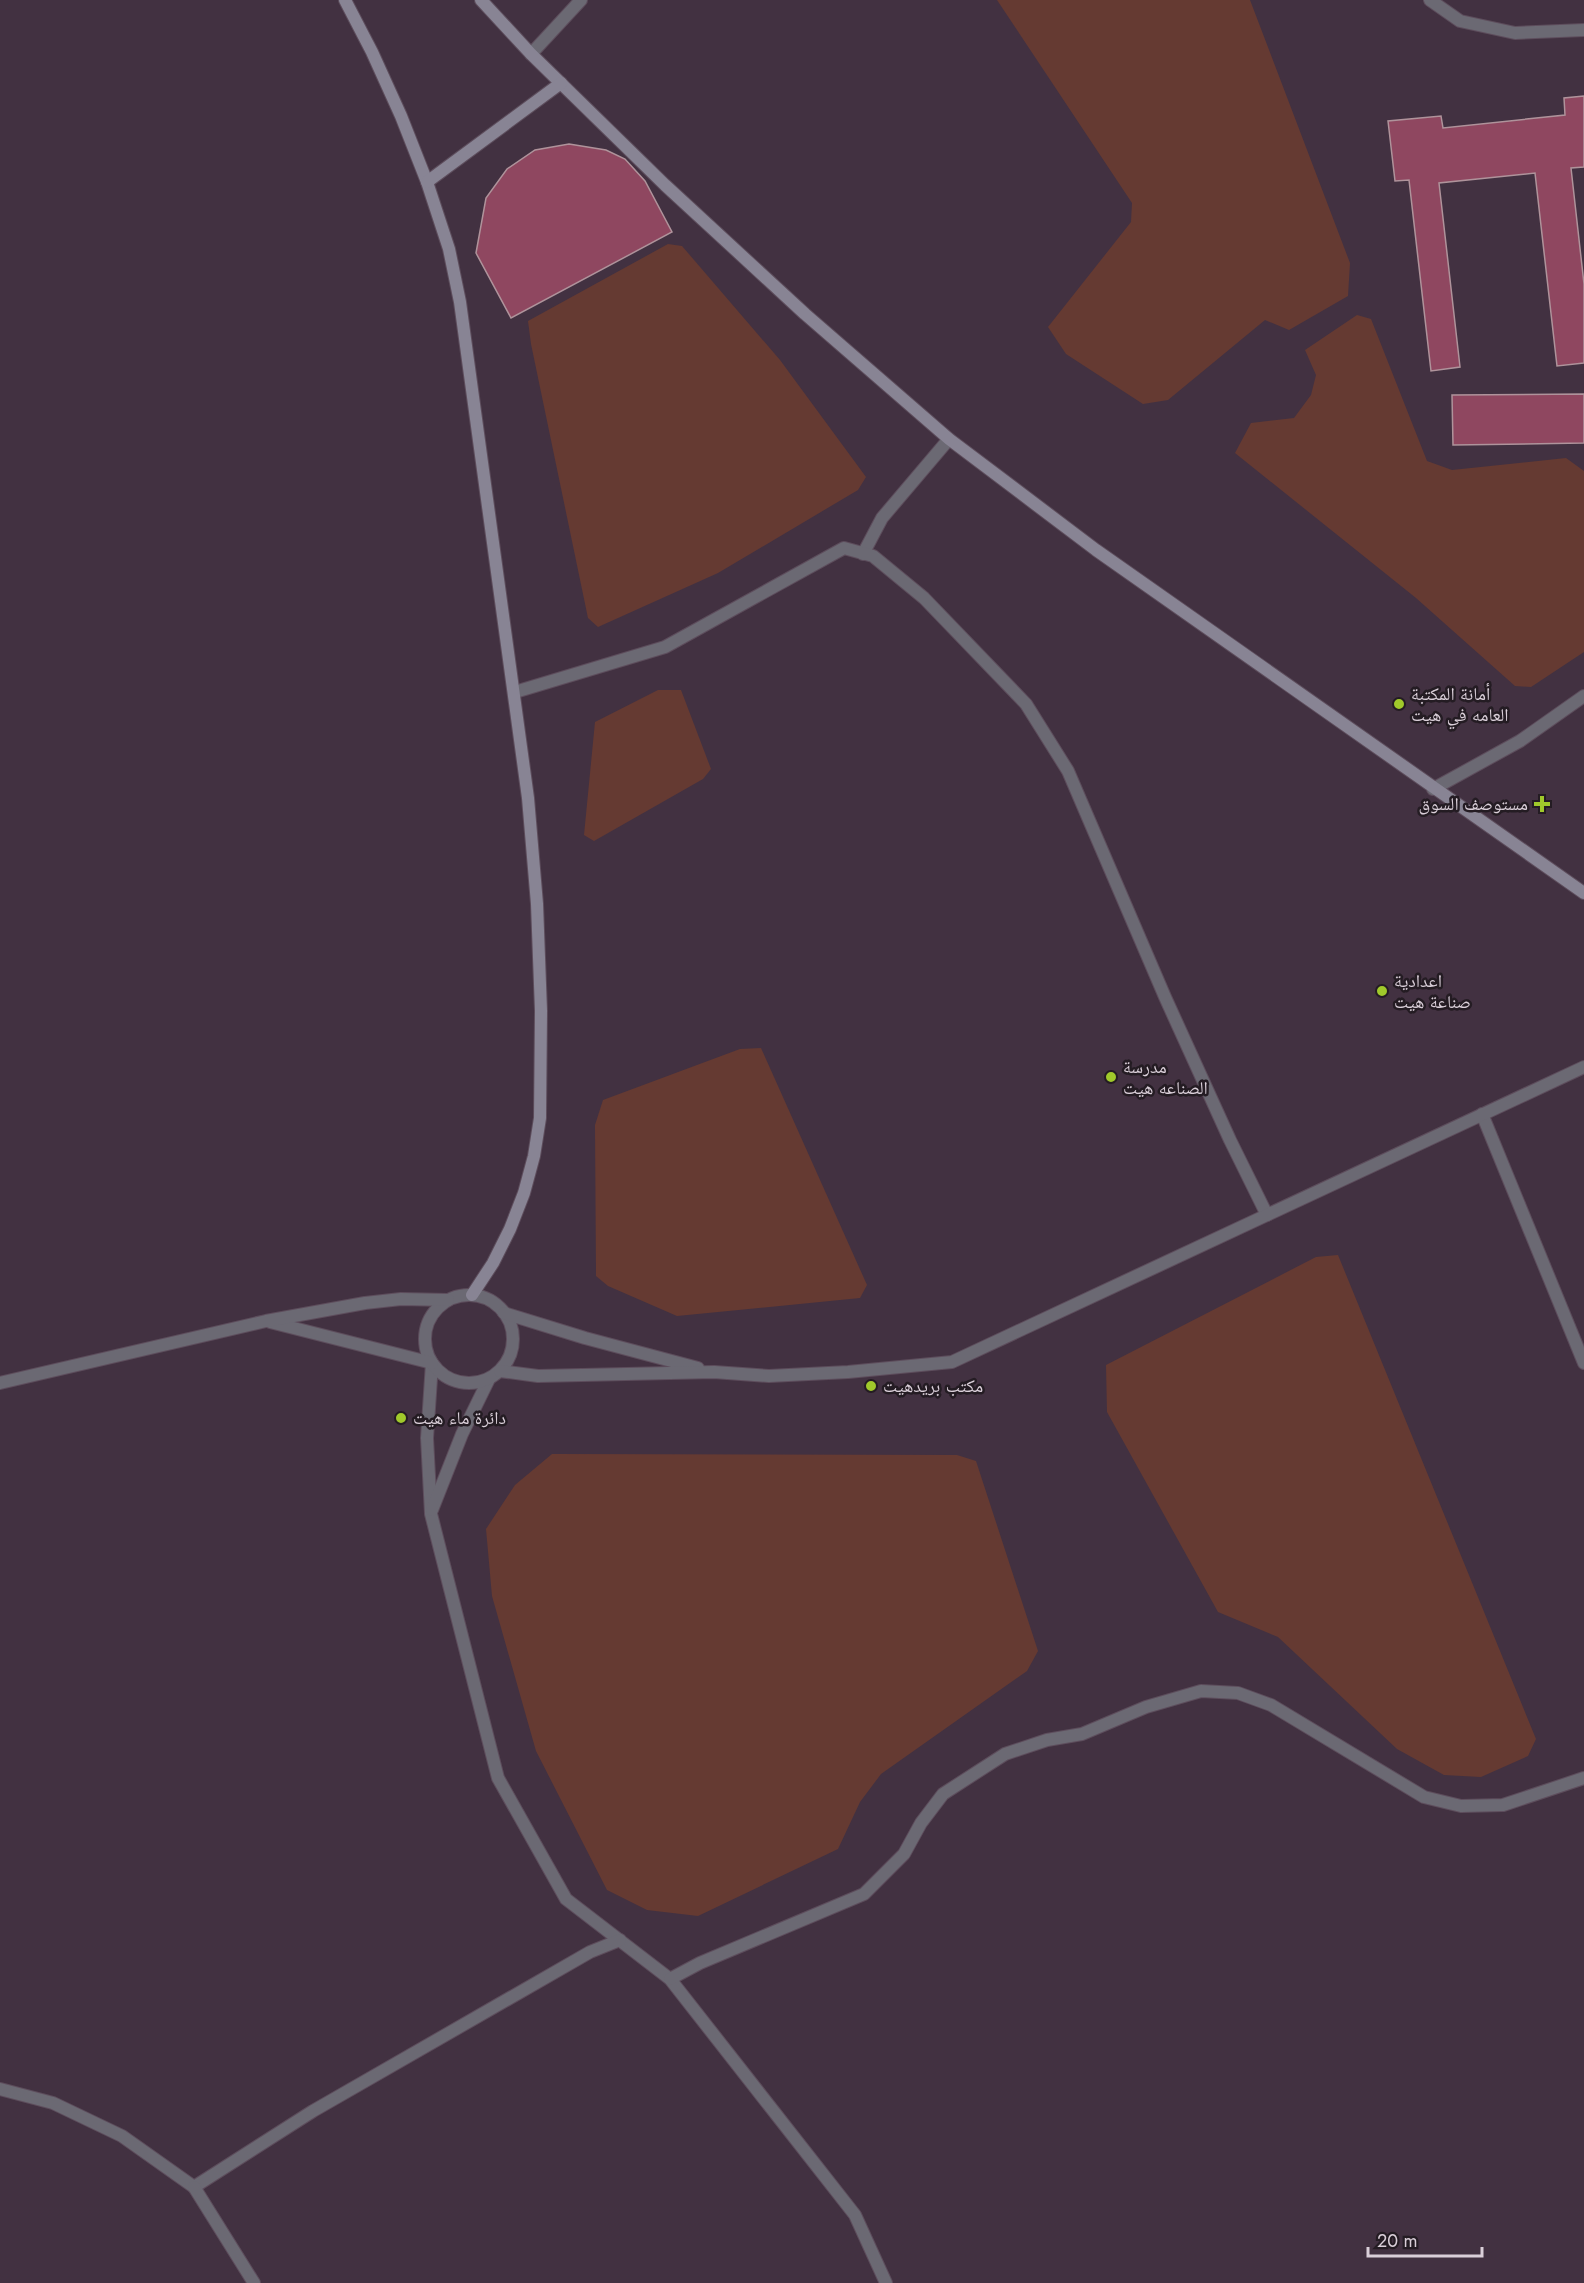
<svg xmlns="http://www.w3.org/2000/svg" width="1584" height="2283" viewBox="0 0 1584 2283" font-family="Jost,'Noto Naskh Arabic',sans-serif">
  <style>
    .green { fill: #653a32 }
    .building { fill: #8f4760; stroke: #af939b; stroke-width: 1.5 }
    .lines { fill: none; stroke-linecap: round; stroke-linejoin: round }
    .minor-casing { stroke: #5d4d5c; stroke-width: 14 }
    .tertiary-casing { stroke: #5d4d5c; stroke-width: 14 }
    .secondary-casing { stroke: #5d4d5c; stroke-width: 14 }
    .minor { stroke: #6b6973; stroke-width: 12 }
    .tertiary { stroke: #6b6973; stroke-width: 12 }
    .secondary { stroke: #888494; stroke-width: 12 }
    .poi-dot { fill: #a0c92b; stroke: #241c23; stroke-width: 2 }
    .labels { text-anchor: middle; stroke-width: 5; stroke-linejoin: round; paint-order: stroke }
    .poi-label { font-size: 18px; fill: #dacfd9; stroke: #241c23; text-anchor: start }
  </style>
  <rect width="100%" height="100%" fill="#423141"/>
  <g class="green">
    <path d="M 997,0 L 1250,0 L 1350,263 L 1348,296 L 1289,330 L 1265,320 L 1168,400 L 1143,404 L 1066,354 L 1048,327 L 1131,222 L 1132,203 Z"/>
    <path d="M 668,244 L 682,246 L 780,360 L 866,477 L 858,490 L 718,573 L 598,627 L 588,618 L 531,344 L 528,321 Z"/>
    <path d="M 1357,315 L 1371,319 L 1427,461 L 1452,470 L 1566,458 L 1584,471 L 1584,652 L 1531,687 L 1515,686 L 1416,598 L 1235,453 L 1251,423 L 1294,418 L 1311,395 L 1316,375 L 1305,350 Z"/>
    <path d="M 658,690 L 681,690 L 711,769 L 703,779 L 594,841 L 584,835 L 595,722 Z"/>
    <path d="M 761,1048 L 867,1285 L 860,1298 L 677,1316 L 608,1286 L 596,1276 L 595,1125 L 603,1100 L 740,1049 Z"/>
    <path d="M 1338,1255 L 1536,1739 L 1528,1756 L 1481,1777 L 1444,1775 L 1397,1749 L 1278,1637 L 1218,1612 L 1107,1412 L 1106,1365 L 1316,1257 Z"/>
    <path d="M 552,1454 L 957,1455 L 976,1461 L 1038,1651 L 1027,1671 L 881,1774 L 860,1802 L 838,1849 L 698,1916 L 647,1910 L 607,1890 L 536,1751 L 492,1596 L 486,1529 L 515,1485 Z"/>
  </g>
  <g class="building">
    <path d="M 1584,96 L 1584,167 L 1571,168 L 1584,284 L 1584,363 L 1557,366 L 1535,173 L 1439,183 L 1460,367 L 1431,371 L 1409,180 L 1395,181 L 1388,121 L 1441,116 L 1443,128 L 1565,115 L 1564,98 Z"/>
    <path d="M 569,144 L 606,150 L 625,159 L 645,181 L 672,232 L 511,318 L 476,253 L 486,198 L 507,169 L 535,150 Z"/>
    <path d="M 1584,394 L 1584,443 L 1453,445 L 1452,395 Z"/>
  </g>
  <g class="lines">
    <defs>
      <g id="minor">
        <path d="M 1430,0 L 1460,21 L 1515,33 L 1584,30"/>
        <path d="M 531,54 L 581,0"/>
        <path d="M 863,554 L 882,518 L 949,439"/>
        <path d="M 515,692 L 665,647 L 844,548 L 873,556 L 924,598 L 1026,704 L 1068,771 L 1165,997 L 1230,1140 L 1267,1215"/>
        <path d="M 1433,789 L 1520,741 L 1584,696"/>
        <path d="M 1482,1114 L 1584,1363"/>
        <path d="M 432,1363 L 427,1438 L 431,1514 L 498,1778 L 566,1899 L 670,1979 L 855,2215 L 886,2283"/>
        <path d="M 432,1510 L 462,1434 L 489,1379"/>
        <path d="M 670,1979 L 700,1963 L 864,1894 L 904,1854 L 921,1823 L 943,1794 L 1005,1754 L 1047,1740 L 1082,1734 L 1146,1707 L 1201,1691 L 1238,1693 L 1271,1705 L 1424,1797 L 1461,1806 L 1503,1805 L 1584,1778"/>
        <path d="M 0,2089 L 53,2103 L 122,2136 L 194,2187 L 313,2111 L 590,1952 L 620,1940"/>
        <path d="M 194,2187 L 254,2283"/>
      </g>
      <g id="tertiary">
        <circle cx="469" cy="1339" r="44"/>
        <path d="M 504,1313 L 585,1338 L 698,1368"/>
        <path d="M 270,1322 L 432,1363"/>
        <path d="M 500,1371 L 538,1376 L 714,1372 L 769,1376 L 848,1372 L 952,1362 L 1584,1067"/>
        <path d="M 0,1383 L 266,1321 L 365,1303 L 401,1299 L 448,1300"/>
      </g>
      <g id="secondary">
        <path d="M 345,0 L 372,52 L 401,116 L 427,182 L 449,249 L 460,302 L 528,798 L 537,904 L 541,1011 L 540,1118 L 534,1156 L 524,1193 L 510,1229 L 493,1263 L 472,1295"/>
        <path d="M 481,0 L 531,54 L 665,185 L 805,314 L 949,439 L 1096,550 L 1584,893"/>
        <path d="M 427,182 L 561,83"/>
      </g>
    </defs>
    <use href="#minor" class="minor-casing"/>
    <use href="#tertiary" class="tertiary-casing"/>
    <use href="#secondary" class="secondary-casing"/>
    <use href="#minor" class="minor"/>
    <use href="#tertiary" class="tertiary"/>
    <use href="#secondary" class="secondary"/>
  </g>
  <g class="poi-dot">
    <circle cx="1399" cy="704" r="6"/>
    <path d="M1539 795h6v6h6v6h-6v6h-6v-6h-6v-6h6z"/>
    <circle cx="1382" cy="991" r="6"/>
    <circle cx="1111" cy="1077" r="6"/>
    <circle cx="871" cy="1386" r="6"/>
    <circle cx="401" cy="1418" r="6"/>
  </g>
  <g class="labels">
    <g class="poi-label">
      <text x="1411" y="700">أمانة المكتبة<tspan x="1411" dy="21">العامه في هيت</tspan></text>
      <text x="1528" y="810" text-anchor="end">مستوصف السوق</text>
      <text x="1394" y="987">اعدادية<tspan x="1394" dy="21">صناعة هيت</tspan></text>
      <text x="1123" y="1073">مدرسة<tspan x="1123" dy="21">الصناعه هيت</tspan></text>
      <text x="883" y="1392">مكتب بريدهيت</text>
      <text x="413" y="1424">دائرة ماء هيت</text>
    </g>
  </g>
  <path d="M1368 2247v9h114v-9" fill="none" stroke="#dacfd9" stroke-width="3"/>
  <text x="1377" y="2247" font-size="18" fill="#dacfd9" stroke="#241c23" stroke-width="4.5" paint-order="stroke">20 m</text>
</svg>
